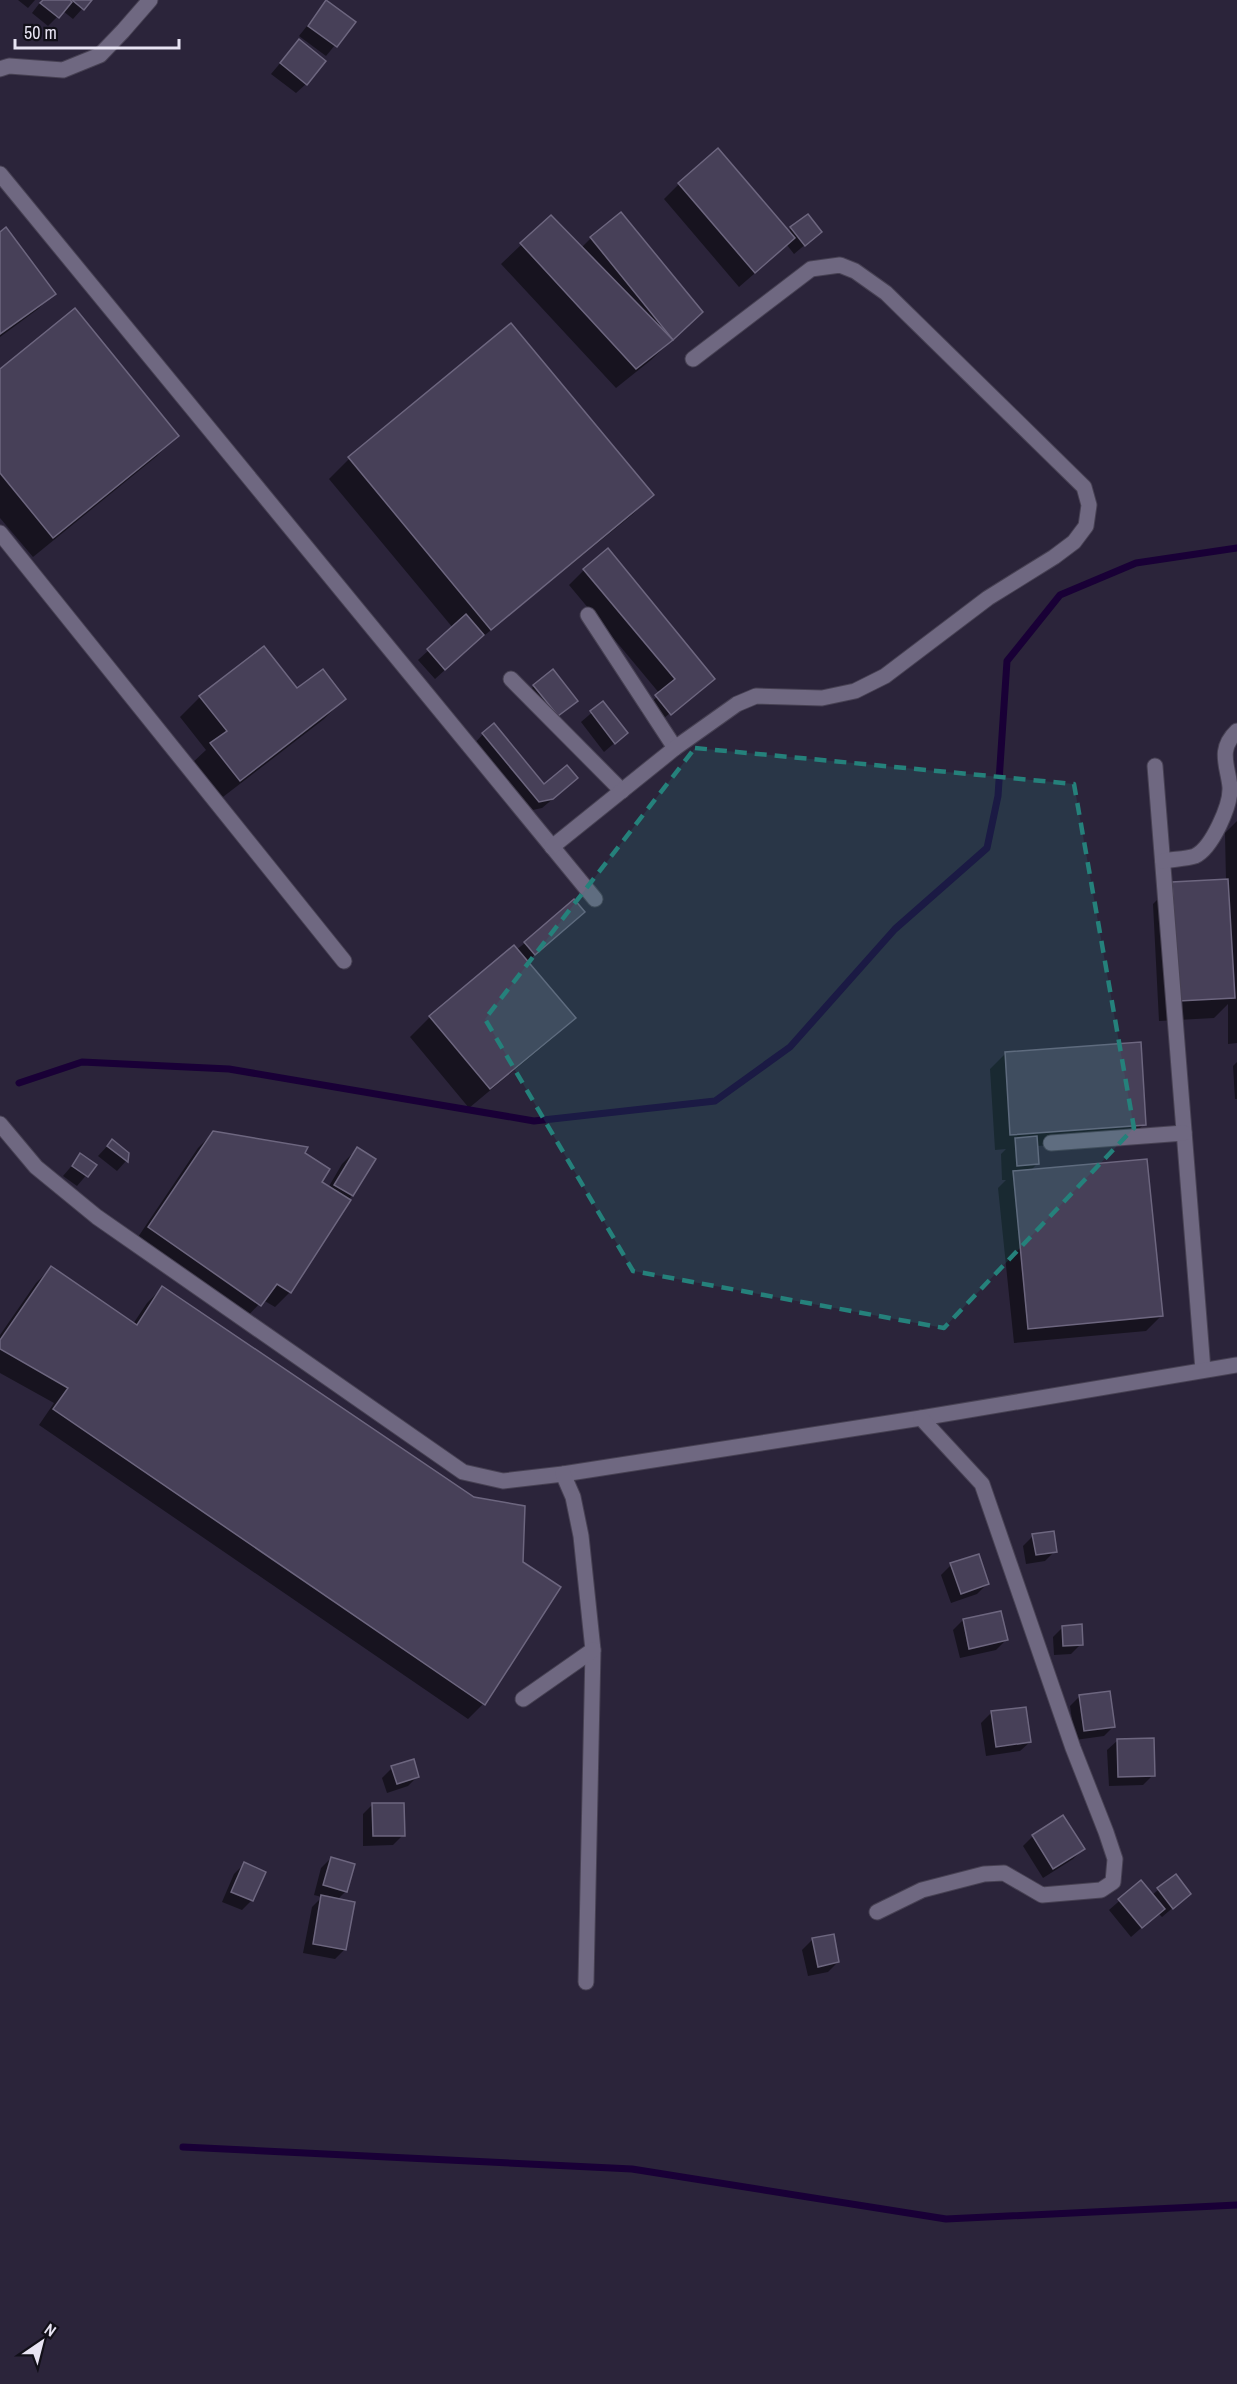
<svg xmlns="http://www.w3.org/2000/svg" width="1237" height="2384" viewBox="0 0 1237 2384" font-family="'Archivo Narrow',sans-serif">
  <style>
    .shadow { fill: #0007 }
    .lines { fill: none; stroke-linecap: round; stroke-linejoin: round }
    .stream { stroke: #190036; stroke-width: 7 }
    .building { fill: #474058; stroke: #6d667f; stroke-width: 1.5 }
    .minor-casing { stroke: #474153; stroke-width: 17 }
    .minor { stroke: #6f6881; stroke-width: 15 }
    .marked { fill: #25817b; fill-opacity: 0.2; stroke: #25817b; stroke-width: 4.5; stroke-dasharray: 12 8; stroke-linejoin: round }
  </style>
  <rect width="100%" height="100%" fill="#2b243a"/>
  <g class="shadow">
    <path d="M 18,0 L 35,0 L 28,8 Z"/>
    <path d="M 42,0 L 90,0 L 73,19 L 63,11 L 48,26 L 32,13 Z"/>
    <path d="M 326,2 L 354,22 L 326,56 L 299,36 Z"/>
    <path d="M 299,41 L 306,84 L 296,93 L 271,74 Z"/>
    <path d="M 679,184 L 788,232 L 791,228 L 820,232 L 794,254 L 787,245 L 739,287 L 664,199 Z"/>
    <path d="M 0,234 L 54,293 L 38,309 L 0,337 Z"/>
    <path d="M 591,238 L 686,327 L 651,360 L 616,388 L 501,264 L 522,244 L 581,248 Z"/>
    <path d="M 511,325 L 652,495 L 632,515 L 469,648 L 435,679 L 418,660 L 453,628 L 329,479 L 349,459 Z"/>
    <path d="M 0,371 L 177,435 L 157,456 L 33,557 L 0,518 Z"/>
    <path d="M 584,570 L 713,679 L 699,693 L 699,690 L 664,718 L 655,729 L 641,712 L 660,694 L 569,585 Z"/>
    <path d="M 534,686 L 576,701 L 548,725 L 524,696 Z"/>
    <path d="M 297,690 L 344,699 L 324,719 L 219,800 L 191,764 L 206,750 L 180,717 L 200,697 Z"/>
    <path d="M 603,703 L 626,733 L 604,752 L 581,722 Z"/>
    <path d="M 483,734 L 543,786 L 566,788 L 542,808 L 528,811 L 474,744 Z"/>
    <path d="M 1237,821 L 1237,1043 L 1228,1044 L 1228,1004 L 1214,1018 L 1159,1021 L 1153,904 L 1173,884 L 1226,881 L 1225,833 Z"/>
    <path d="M 568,927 L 526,962 L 573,1018 L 553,1038 L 469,1108 L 410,1037 L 430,1017 L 525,943 Z"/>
    <path d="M 1005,1054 L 1144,1124 L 1129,1139 L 1037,1146 L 1038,1163 L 1030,1171 L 1161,1316 L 1146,1331 L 1014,1343 L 998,1188 L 1006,1180 L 1002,1180 L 1001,1154 L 1006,1149 L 995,1150 L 990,1069 Z"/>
    <path d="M 1237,1062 L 1237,1099 L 1235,1099 L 1233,1066 Z"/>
    <path d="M 214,1132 L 328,1188 L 342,1164 L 357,1149 L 352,1195 L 290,1292 L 275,1307 L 263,1300 L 244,1320 L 134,1243 L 198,1148 Z"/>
    <path d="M 112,1141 L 128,1154 L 126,1161 L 117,1171 L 98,1156 Z"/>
    <path d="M 81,1155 L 95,1165 L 77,1186 L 63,1176 Z"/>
    <path d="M 51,1268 L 133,1324 L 147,1303 L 162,1288 L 483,1704 L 468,1719 L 39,1425 L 54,1403 L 0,1373 L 0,1335 L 36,1283 Z"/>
    <path d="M 1033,1536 L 1055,1551 L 1045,1561 L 1026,1564 L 1023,1546 Z"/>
    <path d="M 951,1565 L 987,1584 L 977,1594 L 951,1603 L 941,1575 Z"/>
    <path d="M 963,1620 L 1006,1640 L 996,1650 L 960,1658 L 953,1630 Z"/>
    <path d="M 1063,1627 L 1081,1644 L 1071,1654 L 1054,1655 L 1053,1637 Z"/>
    <path d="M 1080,1696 L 1114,1726 L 1104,1736 L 1075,1740 L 1070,1706 Z"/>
    <path d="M 991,1713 L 1030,1742 L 1020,1751 L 986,1756 L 981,1723 Z"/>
    <path d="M 1117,1741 L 1153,1775 L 1143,1785 L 1109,1786 L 1107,1750 Z"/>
    <path d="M 392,1768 L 418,1776 L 408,1786 L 387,1793 L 382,1778 Z"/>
    <path d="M 373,1804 L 403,1835 L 393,1845 L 363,1846 L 363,1814 Z"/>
    <path d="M 1063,1818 L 1083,1849 L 1073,1859 L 1043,1878 L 1023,1846 L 1033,1836 Z"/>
    <path d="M 331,1858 L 346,1891 L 337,1900 L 345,1949 L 335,1959 L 303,1953 L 312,1907 L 322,1897 L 314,1895 L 321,1868 Z"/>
    <path d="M 244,1864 L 252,1900 L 242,1910 L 222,1902 L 234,1874 Z"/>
    <path d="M 1175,1876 L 1189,1894 L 1162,1917 L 1158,1913 L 1131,1937 L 1109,1910 L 1141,1882 L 1152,1895 Z"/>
    <path d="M 812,1940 L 838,1962 L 828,1972 L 808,1976 L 802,1950 Z"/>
  </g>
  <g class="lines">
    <g class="stream">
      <path d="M 19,1083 L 82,1062 L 229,1069 L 534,1121 L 715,1101 L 790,1047 L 895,929 L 987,848 L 998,796 L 1007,661 L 1060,595 L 1136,563 L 1237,548"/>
      <path d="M 183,2147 L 632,2169 L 946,2219 L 1237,2205"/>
    </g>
  </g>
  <g class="building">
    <path d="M 43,0 L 70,0 L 72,2 L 59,18 L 40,3 Z"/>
    <path d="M 72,0 L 92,0 L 84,10 Z"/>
    <path d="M 326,0 L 356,22 L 337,47 L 308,26 Z"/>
    <path d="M 299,39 L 326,61 L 307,85 L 280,63 Z"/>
    <path d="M 718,148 L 795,238 L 755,273 L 678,183 Z"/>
    <path d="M 621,212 L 703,312 L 673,340 L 590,237 Z"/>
    <path d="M 808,214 L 822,232 L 805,246 L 790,227 Z"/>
    <path d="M 551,215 L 673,340 L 636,369 L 520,243 Z"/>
    <path d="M 6,227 L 56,294 L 0,334 L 0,232 Z"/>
    <path d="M 75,308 L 179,436 L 53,538 L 0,473 L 0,369 Z"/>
    <path d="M 511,323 L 654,495 L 491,630 L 348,457 Z"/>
    <path d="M 608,548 L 715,679 L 671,715 L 655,695 L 675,679 L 583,569 Z"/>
    <path d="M 466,614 L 484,635 L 445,670 L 427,649 Z"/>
    <path d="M 264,646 L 297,688 L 323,669 L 346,699 L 240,781 L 210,743 L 227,731 L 199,696 Z"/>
    <path d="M 553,669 L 578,701 L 558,716 L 533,685 Z"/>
    <path d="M 603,701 L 628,733 L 615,744 L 590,711 Z"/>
    <path d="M 494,723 L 544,784 L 567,765 L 578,778 L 553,799 L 539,802 L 482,733 Z"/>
    <path d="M 1228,879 L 1235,998 L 1179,1001 L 1172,882 Z"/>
    <path d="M 574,899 L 585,912 L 535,955 L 524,942 Z"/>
    <path d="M 514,945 L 576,1018 L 490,1089 L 429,1016 Z"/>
    <path d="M 1141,1042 L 1146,1125 L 1010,1135 L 1005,1052 Z"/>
    <path d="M 213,1131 L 308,1147 L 305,1153 L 330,1169 L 322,1182 L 351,1200 L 291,1293 L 277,1284 L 261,1306 L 148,1227 Z"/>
    <path d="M 1037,1136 L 1039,1164 L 1017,1166 L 1015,1138 Z"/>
    <path d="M 112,1139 L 129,1153 L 128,1162 L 107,1146 Z"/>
    <path d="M 357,1147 L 376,1159 L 353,1196 L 334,1185 Z"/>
    <path d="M 80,1153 L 97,1165 L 88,1177 L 72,1166 Z"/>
    <path d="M 1147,1159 L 1163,1316 L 1028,1329 L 1013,1171 Z"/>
    <path d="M 51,1266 L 137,1325 L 162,1286 L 474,1497 L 525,1506 L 523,1562 L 561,1587 L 485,1705 L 53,1409 L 68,1388 L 0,1349 L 0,1340 Z"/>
    <path d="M 1054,1531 L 1057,1552 L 1036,1555 L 1032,1534 Z"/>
    <path d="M 979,1554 L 989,1584 L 961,1594 L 950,1563 Z"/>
    <path d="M 1001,1611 L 1008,1640 L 969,1649 L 963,1619 Z"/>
    <path d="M 1082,1624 L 1083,1645 L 1063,1646 L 1062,1626 Z"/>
    <path d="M 1110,1691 L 1115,1727 L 1084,1731 L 1079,1695 Z"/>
    <path d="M 1026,1707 L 1031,1742 L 996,1747 L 991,1711 Z"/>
    <path d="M 1154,1738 L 1155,1776 L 1118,1777 L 1117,1739 Z"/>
    <path d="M 414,1759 L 419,1777 L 397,1784 L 391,1766 Z"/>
    <path d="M 372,1803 L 404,1803 L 405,1836 L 373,1836 Z"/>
    <path d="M 1063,1815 L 1085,1849 L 1053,1869 L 1032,1835 Z"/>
    <path d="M 331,1857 L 355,1864 L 347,1892 L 323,1885 Z"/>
    <path d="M 244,1862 L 266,1872 L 253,1901 L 231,1892 Z"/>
    <path d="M 1176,1874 L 1191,1894 L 1173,1909 L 1157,1888 Z"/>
    <path d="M 1141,1880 L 1165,1909 L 1142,1928 L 1118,1899 Z"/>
    <path d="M 321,1895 L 355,1902 L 346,1950 L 313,1944 Z"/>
    <path d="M 834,1934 L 839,1962 L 818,1967 L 812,1938 Z"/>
  </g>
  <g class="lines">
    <defs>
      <g id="minor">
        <path d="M 0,69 L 9,66 L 63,70 L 100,55 L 123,31 L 150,0"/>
        <path d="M 0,174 L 595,899"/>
        <path d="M 0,533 L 344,961"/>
        <path d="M 588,615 L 675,748"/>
        <path d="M 511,679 L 622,791"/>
        <path d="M 1155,766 L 1203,1370"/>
        <path d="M 552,847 L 675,748 L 737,704 L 756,696 L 822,698 L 855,691 L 885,676 L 988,598 L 1054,557 L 1074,542 L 1086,526 L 1089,505 L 1084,487 L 886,293 L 855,271 L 840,265 L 811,269 L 693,359"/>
        <path d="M 1163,861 C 1173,859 1186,859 1195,856 C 1212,848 1231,805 1230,787 C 1228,766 1217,750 1237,731"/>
        <path d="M 0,1124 L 36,1167 L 97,1217 L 463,1472 L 503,1481 L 563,1474 L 921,1418 L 1237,1365"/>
        <path d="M 1051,1143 L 1184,1133"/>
        <path d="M 563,1474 L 573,1497 L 581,1536 L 593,1650 L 586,1982"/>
        <path d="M 523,1699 L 593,1650"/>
        <path d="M 877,1912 L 922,1890 L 984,1874 L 1004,1873 L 1042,1895 L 1101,1890 L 1113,1882 L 1115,1859 L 1106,1832 L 1073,1748 L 982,1484 L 921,1418"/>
      </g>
    </defs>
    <use href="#minor" class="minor-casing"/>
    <use href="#minor" class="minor"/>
  </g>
  <path class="marked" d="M 695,748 L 1074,784 L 1134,1128 L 944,1328 L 633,1271 L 485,1019 Z"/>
  <g transform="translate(42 2342) rotate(35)" stroke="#121019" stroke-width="4.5" paint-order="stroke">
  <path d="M0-4.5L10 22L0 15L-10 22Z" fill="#e8e4f3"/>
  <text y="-9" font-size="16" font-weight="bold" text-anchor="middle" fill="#e8e4f3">N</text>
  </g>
  <path d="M15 39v9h164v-9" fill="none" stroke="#e8e4f3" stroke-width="3"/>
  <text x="24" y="39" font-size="18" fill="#e8e4f3" stroke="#121019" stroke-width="4.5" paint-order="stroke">50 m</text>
</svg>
